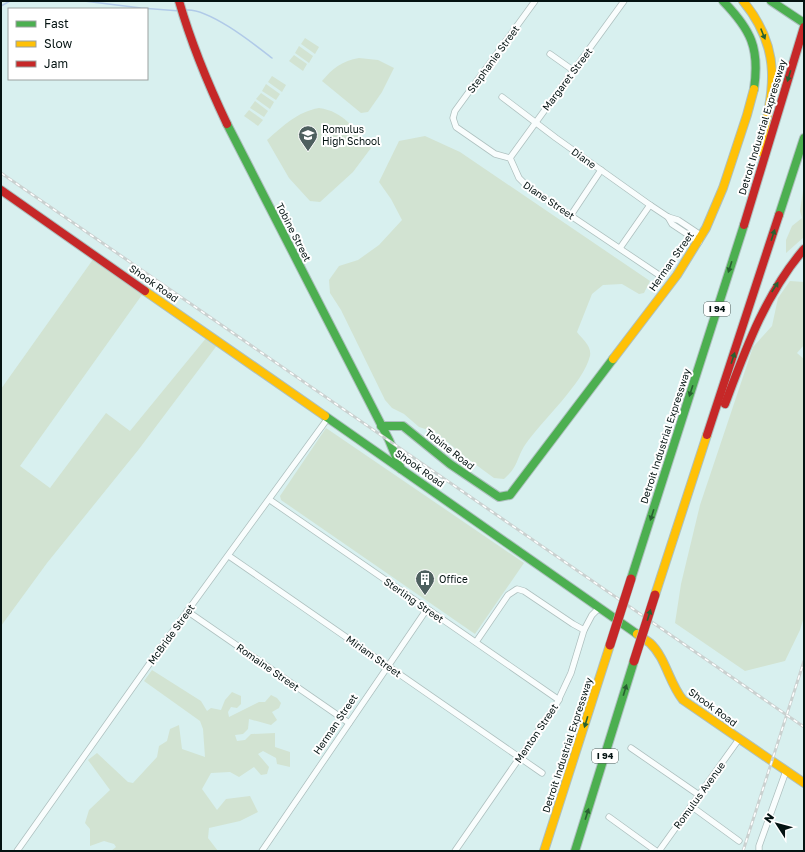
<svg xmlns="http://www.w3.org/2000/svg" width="805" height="852" viewBox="0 0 805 852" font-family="'Golos Text',sans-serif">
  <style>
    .green { fill: #d2e3d2 }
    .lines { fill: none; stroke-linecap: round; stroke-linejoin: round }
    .stream { stroke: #b0cae8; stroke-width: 1.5 }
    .street-casing { stroke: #aec0bf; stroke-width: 7 }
    .fast-casing { stroke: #aec0bf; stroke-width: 10 }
    .slow-casing { stroke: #aec0bf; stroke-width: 10 }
    .jam-casing { stroke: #aec0bf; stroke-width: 10 }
    .street { stroke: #f9fdfd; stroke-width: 5.5 }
    .fast { stroke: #4caf50; stroke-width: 8 }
    .slow { stroke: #ffc107; stroke-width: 8 }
    .jam { stroke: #c62828; stroke-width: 8 }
    .rail-casing { stroke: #cad1d0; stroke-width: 3 }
    .rail { stroke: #fff; stroke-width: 1.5; stroke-dasharray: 4.5; stroke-linecap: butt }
    .jam-bridge-casing { stroke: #aec0bf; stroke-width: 10; stroke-linecap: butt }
    .jam-bridge { stroke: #c62828; stroke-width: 9 }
    .oneway { fill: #286131 }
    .labels { text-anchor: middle; stroke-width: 4; stroke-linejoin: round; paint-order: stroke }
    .shield { fill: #fff; stroke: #4f5a59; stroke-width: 1 }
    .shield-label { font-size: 9px; font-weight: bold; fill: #041312 }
    .street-label { font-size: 10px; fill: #041312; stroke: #fff }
    .poi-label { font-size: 10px; fill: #041312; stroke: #fff; text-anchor: start }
  </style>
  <rect width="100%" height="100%" fill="#d8f0ef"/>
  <g class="green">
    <path d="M 305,38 L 319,47 L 315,54 L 301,44 Z"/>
    <path d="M 299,46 L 313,56 L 309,63 L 295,53 Z"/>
    <path d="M 294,55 L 307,64 L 303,71 L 289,61 Z"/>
    <path d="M 359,58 L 378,60 L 394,68 L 382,92 L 368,112 L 361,113 L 322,81 C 333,68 342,61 359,58 Z"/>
    <path d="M 272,76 L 286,85 L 282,92 L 268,82 Z"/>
    <path d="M 266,84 L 280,94 L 276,100 L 262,91 Z"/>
    <path d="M 261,93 L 274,102 L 270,109 L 256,99 Z"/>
    <path d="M 255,101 L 268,111 L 264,117 L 250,108 Z"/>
    <path d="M 319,108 C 344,111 356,131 371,148 L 353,172 L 320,202 L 310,201 L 289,178 L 267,140 C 283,126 297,112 319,108 Z"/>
    <path d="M 249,110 L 263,120 L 258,126 L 244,116 Z"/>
    <path d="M 425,136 L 460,152 L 650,281 L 644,293 L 639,294 L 622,284 L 603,285 L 592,294 L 577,332 C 582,339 592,346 590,356 C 583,384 542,420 525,445 C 516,459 519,466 504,479 L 494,478 L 464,456 L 437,433 L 419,427 L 404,414 L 392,408 L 385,400 L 341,310 L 330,293 L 329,280 L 339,266 L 358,260 L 379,245 L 402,220 L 391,199 L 379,182 L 399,141 Z"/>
    <path d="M 804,184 L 804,237 L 786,253 L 786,240 L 792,226 L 802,218 L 800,211 Z"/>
    <path d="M 94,258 L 144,292 L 20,466 L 50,488 L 106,413 L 130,431 L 207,337 L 218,344 L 139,449 L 47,563 L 1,626 L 1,389 Z"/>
    <path d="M 790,281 L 804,282 L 804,345 L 797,353 L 804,359 L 804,617 L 800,630 L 785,661 L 745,671 L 675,623 L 681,584 L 700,505 L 753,347 L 772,326 L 778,298 Z"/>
    <path d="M 326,428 L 524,563 L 475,634 L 281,500 L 280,496 Z"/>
    <path d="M 152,670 L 201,701 L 207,711 L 211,708 L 221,710 L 225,700 L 232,692 L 241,696 L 241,704 L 237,708 L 231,707 L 228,712 L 229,717 L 259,702 L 265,702 L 271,695 L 277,698 L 281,703 L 279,708 L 272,712 L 277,720 L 271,725 L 249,719 L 248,729 L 243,734 L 235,735 L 237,741 L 245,740 L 251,734 L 275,733 L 275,747 L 290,752 L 290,767 L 277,764 L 276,758 L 263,751 L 258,754 L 269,767 L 267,774 L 261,775 L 254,767 L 239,777 L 230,772 L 211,773 L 202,789 L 217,810 L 226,799 L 250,796 L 258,812 L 240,821 L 209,828 L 208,838 L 218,851 L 111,851 L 116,847 L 114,844 L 104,841 L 90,846 L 90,829 L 85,823 L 89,810 L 110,790 L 88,760 L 97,753 L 128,782 L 133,783 L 157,757 L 159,746 L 167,741 L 170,729 L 179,725 L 182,749 L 205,757 L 203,729 L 200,721 L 144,681 Z"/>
  </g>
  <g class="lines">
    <g class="stream">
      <path d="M 84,1 L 141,8 L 180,11"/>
      <path d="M 1,6 L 10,1"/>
      <path d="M 186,10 C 209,8 254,44 272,58"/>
    </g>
    <defs>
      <g id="street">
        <path d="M 535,1 L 455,111 L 453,118 L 456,127 L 495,154 L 510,158 L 519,178 L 528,187 L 659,275"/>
        <path d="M 550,54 L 574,71"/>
        <path d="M 502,97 L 556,138 L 650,205 L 668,217 L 678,220 L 702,236"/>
        <path d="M 510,158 L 624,1"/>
        <path d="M 571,215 L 601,170"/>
        <path d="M 668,217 L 672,224 L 699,242"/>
        <path d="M 620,248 L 650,205"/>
        <path d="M 270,500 L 559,700"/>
        <path d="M 229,556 L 542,773"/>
        <path d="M 187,611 L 349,723"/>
        <path d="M 476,642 L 508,595 L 517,589 L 524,591 L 573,624 L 584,630"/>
        <path d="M 631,748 L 699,795"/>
        <path d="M 691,806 L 739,841"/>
        <path d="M 609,817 L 656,851"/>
        <path d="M 17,851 L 162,646 L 328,418"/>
        <path d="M 262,851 L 427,609"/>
        <path d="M 455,851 L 556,705 L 571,673 L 584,630 L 592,615 L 600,607"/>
        <path d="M 659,851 L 739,739"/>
        <path d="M 759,851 L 759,846 L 786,771"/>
      </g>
      <g id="fast">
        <path d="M 723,1 C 751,30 760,48 754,89"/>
        <path d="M 771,1 L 804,23"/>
        <path d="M 227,124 L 389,440 L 401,469"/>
        <path d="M 779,215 L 804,138"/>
        <path d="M 325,416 L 637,634"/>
        <path d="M 381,426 L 403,426 L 450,464 L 499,497 L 510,495 L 613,359"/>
        <path d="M 631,579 L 744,225"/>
        <path d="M 575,851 L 634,661"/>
      </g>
      <g id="slow">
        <path d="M 743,1 C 785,52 773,94 759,152"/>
        <path d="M 145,291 L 325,416"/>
        <path d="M 613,359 L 677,275 L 706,228 L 723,188 L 747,115 L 754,89"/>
        <path d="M 655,595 L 707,435"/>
        <path d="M 637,634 C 641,637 646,640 650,643 C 666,658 669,683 683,700 L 804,783"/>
        <path d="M 544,851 L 610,645"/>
      </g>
      <g id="jam">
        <path d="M 179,1 C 192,46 207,82 227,124"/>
        <path d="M 1,190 L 145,291"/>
        <path d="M 744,225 L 804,27"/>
        <path d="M 725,404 C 746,348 765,295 804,249"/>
        <path d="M 707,435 L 779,215"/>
      </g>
    </defs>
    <use href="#street" class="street-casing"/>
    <use href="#fast" class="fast-casing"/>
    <use href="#slow" class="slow-casing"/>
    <use href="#jam" class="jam-casing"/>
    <use href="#street" class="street"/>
    <use href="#fast" class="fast"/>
    <use href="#slow" class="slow"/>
    <use href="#jam" class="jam"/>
    <defs>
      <g id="rail">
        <path d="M 1,173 L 804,727"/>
        <path d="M 743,851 L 804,661"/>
      </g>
    </defs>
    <use href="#rail" class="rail-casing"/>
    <use href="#rail" class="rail"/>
    <defs>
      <g id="jam-bridge">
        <path d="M 610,645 L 631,579"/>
        <path d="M 634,661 L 655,595"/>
      </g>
    </defs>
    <use href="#jam-bridge" class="jam-bridge-casing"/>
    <use href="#jam-bridge" class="jam-bridge"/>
  </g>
  <defs><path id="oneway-solid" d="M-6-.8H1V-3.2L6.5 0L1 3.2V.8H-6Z"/></defs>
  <g class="oneway">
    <use href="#oneway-solid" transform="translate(763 34) rotate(68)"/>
    <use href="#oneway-solid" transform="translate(789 76) rotate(107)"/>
    <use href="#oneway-solid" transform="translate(773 235) rotate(-72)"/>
    <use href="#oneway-solid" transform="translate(730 267) rotate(108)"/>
    <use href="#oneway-solid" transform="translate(775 287) rotate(-57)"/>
    <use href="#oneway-solid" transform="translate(733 358) rotate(-72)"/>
    <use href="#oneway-solid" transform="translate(691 391) rotate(108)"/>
    <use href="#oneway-solid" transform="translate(652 515) rotate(108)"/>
    <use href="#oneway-solid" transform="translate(649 615) rotate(-73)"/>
    <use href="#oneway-solid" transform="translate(625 690) rotate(-73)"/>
    <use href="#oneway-solid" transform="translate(586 722) rotate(107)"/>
    <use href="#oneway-solid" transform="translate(587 814) rotate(-72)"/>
  </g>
  <defs>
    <symbol id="school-pin" viewBox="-11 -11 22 30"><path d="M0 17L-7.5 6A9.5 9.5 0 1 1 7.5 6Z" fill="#4e605f" stroke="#fff"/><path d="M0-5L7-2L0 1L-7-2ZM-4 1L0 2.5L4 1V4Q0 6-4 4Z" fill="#fff"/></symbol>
    <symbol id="building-pin" viewBox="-11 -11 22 30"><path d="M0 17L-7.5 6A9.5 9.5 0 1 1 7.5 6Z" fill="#4e605f" stroke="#fff"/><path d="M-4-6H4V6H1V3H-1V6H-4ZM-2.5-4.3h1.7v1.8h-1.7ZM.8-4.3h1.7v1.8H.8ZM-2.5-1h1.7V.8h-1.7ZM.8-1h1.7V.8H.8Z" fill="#fff"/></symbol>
  </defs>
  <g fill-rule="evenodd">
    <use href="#school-pin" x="297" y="124" width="22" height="30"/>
    <use href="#building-pin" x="414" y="568" width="22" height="30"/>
  </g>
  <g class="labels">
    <g class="shield">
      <rect x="704" y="302" width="26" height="14" rx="3"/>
      <rect x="592" y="749" width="26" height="14" rx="3"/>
    </g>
    <g class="shield-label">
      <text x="717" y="312">I 94</text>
      <text x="605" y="759">I 94</text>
    </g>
    <g class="street-label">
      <text transform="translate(493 59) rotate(-54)" y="4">Stephanie Street</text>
      <text transform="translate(567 79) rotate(-53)" y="4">Margaret Street</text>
      <text transform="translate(762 127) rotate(-73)" y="4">Detroit Industrial Expressway</text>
      <text transform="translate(584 158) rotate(36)" y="4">Diane</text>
      <text transform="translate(549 200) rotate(34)" y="4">Diane Street</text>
      <text transform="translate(294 232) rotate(63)" y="4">Tobine Street</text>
      <text transform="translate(671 261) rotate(-55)" y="4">Herman Street</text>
      <text transform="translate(154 283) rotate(35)" y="4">Shook Road</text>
      <text transform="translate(665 436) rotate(-72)" y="4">Detroit Industrial Expressway</text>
      <text transform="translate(450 449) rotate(38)" y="4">Tobine Road</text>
      <text transform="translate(420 468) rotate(35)" y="4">Shook Road</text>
      <text transform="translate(414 600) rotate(35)" y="4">Sterling Street</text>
      <text transform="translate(171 634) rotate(-54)" y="4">McBride Street</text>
      <text transform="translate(374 656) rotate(35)" y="4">Miriam Street</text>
      <text transform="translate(268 667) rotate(35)" y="4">Romaine Street</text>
      <text transform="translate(713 707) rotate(36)" y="4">Shook Road</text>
      <text transform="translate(335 724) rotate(-56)" y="4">Herman Street</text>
      <text transform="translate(536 733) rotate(-56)" y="4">Menton Street</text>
      <text transform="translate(567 745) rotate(-72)" y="4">Detroit Industrial Expressway</text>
      <text transform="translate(699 795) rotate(-54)" y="4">Romulus Avenue</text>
    </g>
    <g class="poi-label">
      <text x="322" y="133">Romulus<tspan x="322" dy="12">High School</tspan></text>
      <text x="439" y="583">Office</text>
    </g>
  </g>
  <rect width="805" height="852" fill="none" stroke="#041312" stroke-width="4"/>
  <rect x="8" y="8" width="140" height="72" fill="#ffffff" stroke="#9ba1a0"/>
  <rect x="16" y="21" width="20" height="6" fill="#4caf50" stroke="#9ba1a0"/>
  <text x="44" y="28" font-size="12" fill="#041312">Fast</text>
  <rect x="16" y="41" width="20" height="6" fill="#ffc107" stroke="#9ba1a0"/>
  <text x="44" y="48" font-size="12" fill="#041312">Slow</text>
  <rect x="16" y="61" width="20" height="6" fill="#c62828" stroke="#9ba1a0"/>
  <text x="44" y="68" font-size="12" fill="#041312">Jam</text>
  <g transform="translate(777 824) rotate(306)" stroke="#ffffff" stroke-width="3" paint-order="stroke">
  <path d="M0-3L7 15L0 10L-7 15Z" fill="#041312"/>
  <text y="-6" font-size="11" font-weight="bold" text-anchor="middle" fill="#041312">N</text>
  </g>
</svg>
